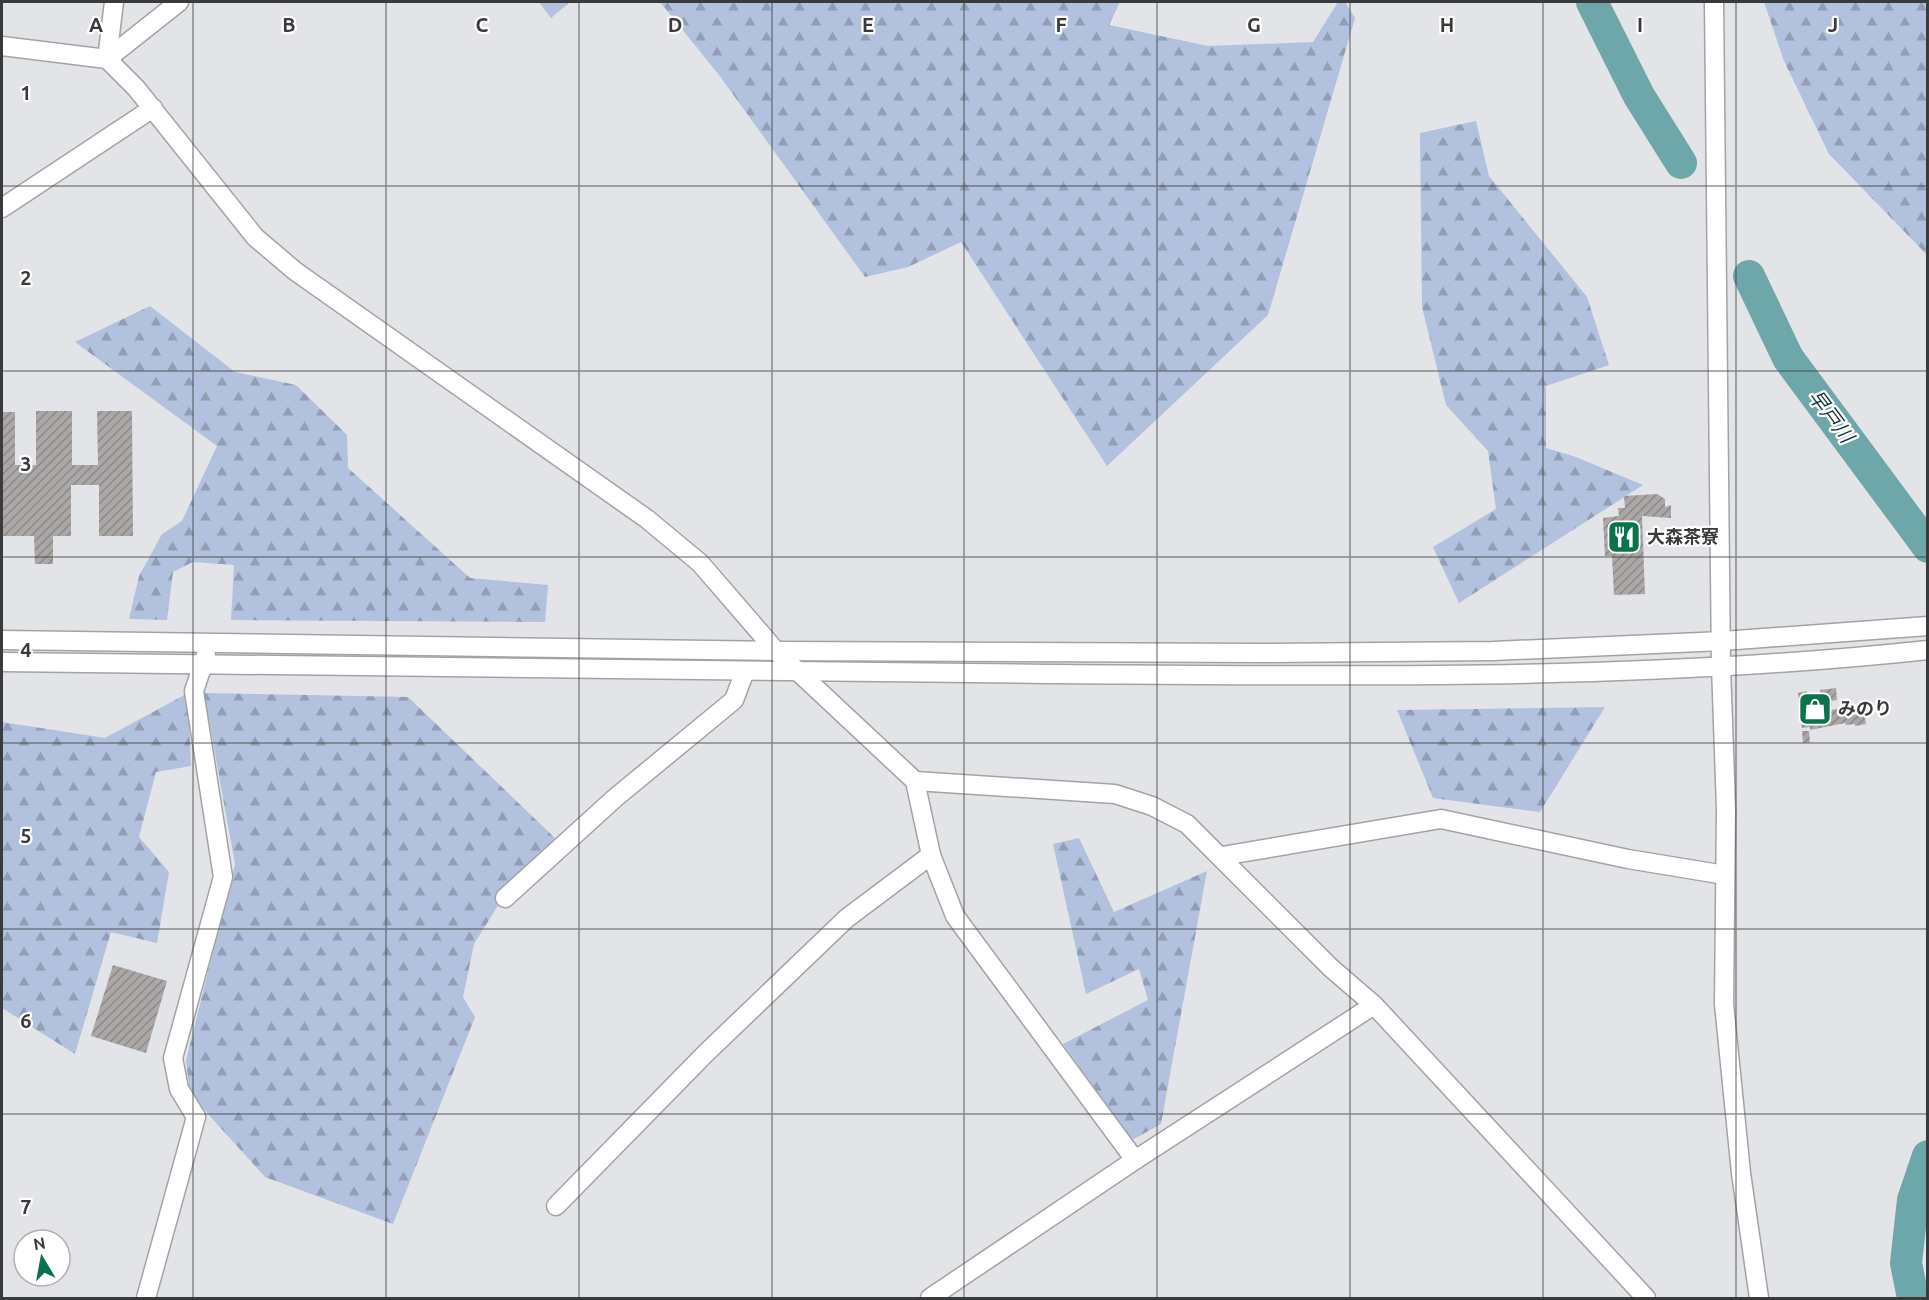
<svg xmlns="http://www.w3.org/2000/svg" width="1929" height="1300" viewBox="0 0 1929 1300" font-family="Ubuntu,'Noto Sans JP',sans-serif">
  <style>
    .forest { fill: url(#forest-firs) }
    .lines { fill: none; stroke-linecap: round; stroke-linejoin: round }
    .river { stroke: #6ea7aa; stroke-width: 32 }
    .building { fill: url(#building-hatch) }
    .minor-casing { stroke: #a2a3a5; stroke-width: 21 }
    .minor { stroke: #fff; stroke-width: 18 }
    .grid { fill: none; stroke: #393a3b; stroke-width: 1.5; stroke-opacity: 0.55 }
    .labels { text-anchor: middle; stroke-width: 4.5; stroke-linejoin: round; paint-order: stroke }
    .poi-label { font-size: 18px; font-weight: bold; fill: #393a3b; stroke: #fff; text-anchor: start }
    .water-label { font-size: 20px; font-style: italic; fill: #153335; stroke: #fff }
    .grid-label { font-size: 20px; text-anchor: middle; font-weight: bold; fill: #393a3b; stroke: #fff; stroke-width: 4.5; stroke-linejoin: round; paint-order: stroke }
  </style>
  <defs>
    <pattern id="forest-firs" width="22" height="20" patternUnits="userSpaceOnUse" patternTransform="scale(1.5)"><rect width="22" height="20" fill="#b1c1de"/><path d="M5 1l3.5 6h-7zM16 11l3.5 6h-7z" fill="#919eb5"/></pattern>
    <pattern id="building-hatch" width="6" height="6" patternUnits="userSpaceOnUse" patternTransform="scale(1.5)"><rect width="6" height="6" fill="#aaa7a6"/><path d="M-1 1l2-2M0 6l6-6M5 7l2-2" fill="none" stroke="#8b8988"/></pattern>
  </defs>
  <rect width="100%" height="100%" fill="#e3e4e7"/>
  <g class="forest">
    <path d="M 539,2 L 570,2 L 551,18 Z"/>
    <path d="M 660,2 L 1120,2 L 1109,25 L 1208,46 L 1313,42 L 1338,2 L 1345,2 L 1355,18 L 1268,315 L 1107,466 L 961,242 L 908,267 L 865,277 L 719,75 Z"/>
    <path d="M 1764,2 L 1927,2 L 1927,255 L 1829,154 L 1784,61 Z"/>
    <path d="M 1476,121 L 1489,176 L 1587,297 L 1609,365 L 1546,386 L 1546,448 L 1576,457 L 1643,485 L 1459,603 L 1433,547 L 1496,509 L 1488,451 L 1446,405 L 1422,307 L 1420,133 Z"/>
    <path d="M 150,306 L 235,372 L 296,385 L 347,435 L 348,468 L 470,578 L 548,585 L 545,622 L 231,620 L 234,565 L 193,562 L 173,572 L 167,620 L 129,619 L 139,576 L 162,534 L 182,521 L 217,446 L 75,342 Z"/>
    <path d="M 188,693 L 191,766 L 156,772 L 139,837 L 169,872 L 157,943 L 111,932 L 75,1054 L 2,1008 L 2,722 L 105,738 Z"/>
    <path d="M 204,693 L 408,697 L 555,838 L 502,899 L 474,944 L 463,997 L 475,1017 L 393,1224 L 265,1177 L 190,1094 L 186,1060 L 235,864 Z"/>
    <path d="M 1605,707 L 1540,812 L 1433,798 L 1397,710 Z"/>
    <path d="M 1079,838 L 1114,912 L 1207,871 L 1161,1124 L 1132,1140 L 1063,1044 L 1148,1000 L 1139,969 L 1086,994 L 1053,844 Z"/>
  </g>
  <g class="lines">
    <g class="river">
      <path d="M 1592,2 L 1639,96 L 1681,163"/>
      <path d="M 1749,276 L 1788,358 L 1928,547"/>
      <path d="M 1913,1298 L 1906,1263 L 1913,1200 L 1928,1156"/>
    </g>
  </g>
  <g class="building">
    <path d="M 36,411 L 72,411 L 72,465 L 98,465 L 97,411 L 132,411 L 133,536 L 99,536 L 99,485 L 71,485 L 71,536 L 53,536 L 53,564 L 35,564 L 34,536 L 2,536 L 2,412 L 15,412 L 15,465 L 36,465 Z"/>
    <path d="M 1657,494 L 1665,499 L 1665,507 L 1671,505 L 1671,518 L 1642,516 L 1645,594 L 1614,595 L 1612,556 L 1605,556 L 1603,518 L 1619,516 L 1618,508 L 1625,508 L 1624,496 Z"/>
    <path d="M 1836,688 L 1837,700 L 1831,701 L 1832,706 L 1824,707 L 1825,711 L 1853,706 L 1853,712 L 1864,711 L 1866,724 L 1855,726 L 1855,724 L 1846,725 L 1845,723 L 1810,730 L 1810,727 L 1802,728 L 1800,713 L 1806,711 L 1806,708 L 1800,709 L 1798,693 L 1807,691 L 1808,696 L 1821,694 L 1820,690 Z"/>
    <path d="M 1802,731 L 1809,731 L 1810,742 L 1803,743 Z"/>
    <path d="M 113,965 L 167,981 L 146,1053 L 91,1036 Z"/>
  </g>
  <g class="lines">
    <defs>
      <g id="minor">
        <path d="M 1714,2 L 1721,666 L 1726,809 L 1724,1004 L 1741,1173 L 1759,1298"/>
        <path d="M 2,46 L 107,59 L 136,88 L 255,237 L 295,271 L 647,519 L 700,563 L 776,651 L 915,781 L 931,855 L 955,916 L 1135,1160"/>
        <path d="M 107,59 L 179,2"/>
        <path d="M 107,59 L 114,2"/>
        <path d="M 2,208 L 153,108"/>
        <path d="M 2,640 L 776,651 L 1264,653 L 1493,651 L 1723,641 L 1928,626"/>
        <path d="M 2,662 C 353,667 705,671 1057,674 C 1347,676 1639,681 1928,650"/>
        <path d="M 915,781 L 1115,794 L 1152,806 L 1187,824 L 1331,968 L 1374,1005 L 1646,1298"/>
        <path d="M 1222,856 L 1441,819 L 1628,859 L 1725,875"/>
        <path d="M 505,898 L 615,798 L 734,700 L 745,671"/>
        <path d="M 556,1206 L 706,1053 L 847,918 L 931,855"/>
        <path d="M 146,1298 L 196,1117 L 179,1089 L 173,1058 L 223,877 L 194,691 L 206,655"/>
        <path d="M 930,1298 L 1135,1160 L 1374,1005"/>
      </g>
    </defs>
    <use href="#minor" class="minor-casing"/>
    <use href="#minor" class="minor"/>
  </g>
  <path class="grid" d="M 193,2 L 193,1298M 386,2 L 386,1298M 579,2 L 579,1298M 772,2 L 772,1298M 964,2 L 964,1298M 1157,2 L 1157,1298M 1350,2 L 1350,1298M 1543,2 L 1543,1298M 1736,2 L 1736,1298M 2,186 L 1928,186M 2,371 L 1928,371M 2,557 L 1928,557M 2,743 L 1928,743M 2,929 L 1928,929M 2,1114 L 1928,1114"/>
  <defs>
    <symbol id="restaurant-square" viewBox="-11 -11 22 22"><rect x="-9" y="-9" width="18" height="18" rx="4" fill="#09744c" stroke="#fff"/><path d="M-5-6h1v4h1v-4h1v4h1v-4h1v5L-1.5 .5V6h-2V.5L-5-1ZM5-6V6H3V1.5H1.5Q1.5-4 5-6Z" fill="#fff"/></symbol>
    <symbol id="shop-square" viewBox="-11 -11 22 22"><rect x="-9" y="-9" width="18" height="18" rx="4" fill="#09744c" stroke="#fff"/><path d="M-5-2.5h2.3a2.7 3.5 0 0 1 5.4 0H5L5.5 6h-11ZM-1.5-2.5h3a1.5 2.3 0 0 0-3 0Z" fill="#fff"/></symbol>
  </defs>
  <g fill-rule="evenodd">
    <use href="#restaurant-square" x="1605" y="518" width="38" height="38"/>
    <use href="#shop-square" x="1796" y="690" width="38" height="38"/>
  </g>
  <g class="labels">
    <g class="poi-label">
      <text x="1647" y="543">大森茶寮</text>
      <text x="1838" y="715">みのり</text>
    </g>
    <g class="water-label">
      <text transform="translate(1831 416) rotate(53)" y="7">早戸川</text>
    </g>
  </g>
  <g class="grid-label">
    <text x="96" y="32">A</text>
    <text x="289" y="32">B</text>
    <text x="482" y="32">C</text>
    <text x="675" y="32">D</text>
    <text x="868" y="32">E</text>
    <text x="1061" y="32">F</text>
    <text x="1254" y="32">G</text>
    <text x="1447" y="32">H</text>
    <text x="1640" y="32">I</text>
    <text x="1833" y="32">J</text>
    <text x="26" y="100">1</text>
    <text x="26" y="285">2</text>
    <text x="26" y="471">3</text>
    <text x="26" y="657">4</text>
    <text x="26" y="843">5</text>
    <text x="26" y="1028">6</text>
    <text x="26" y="1214">7</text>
  </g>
  <rect width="1929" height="1300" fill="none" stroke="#393a3b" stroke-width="6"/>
  <g transform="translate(42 1258) rotate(350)"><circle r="28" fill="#ffffff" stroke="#b0b0b1" stroke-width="1.5"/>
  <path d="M0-4.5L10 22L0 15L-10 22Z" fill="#09744c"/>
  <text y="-9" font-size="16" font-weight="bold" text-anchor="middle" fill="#393a3b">N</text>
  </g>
</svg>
